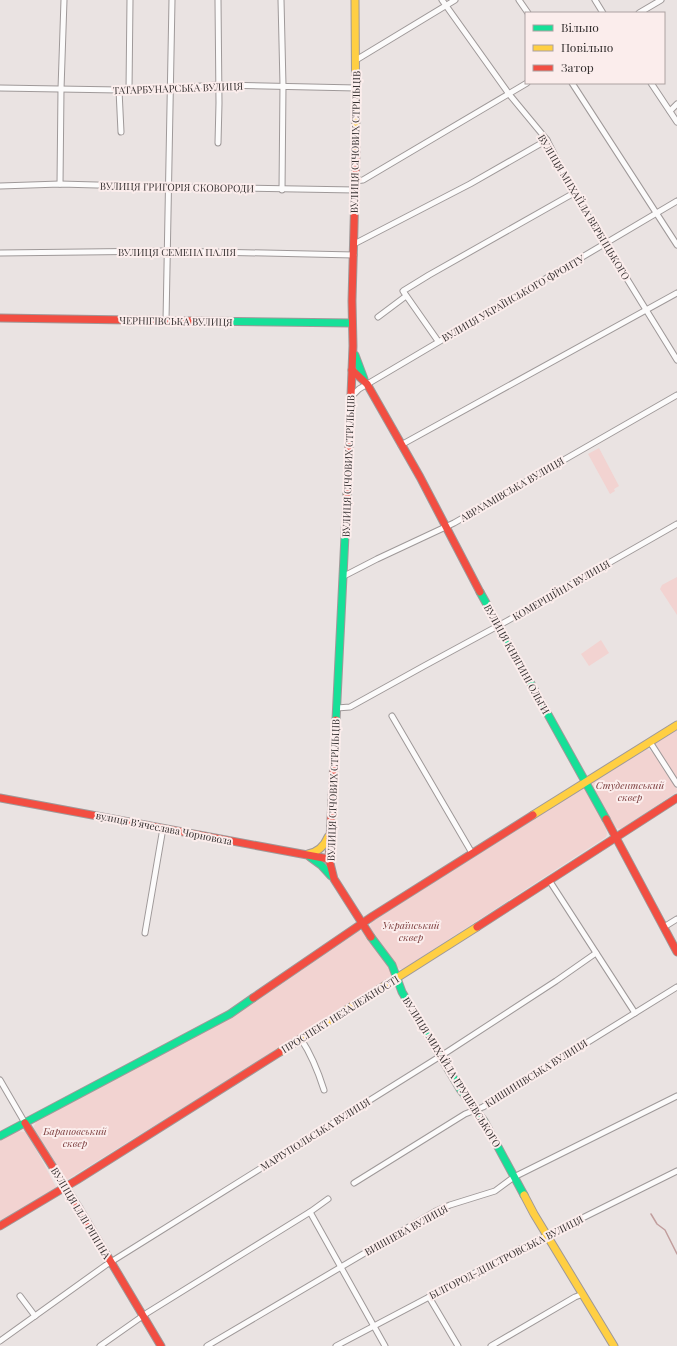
<svg xmlns="http://www.w3.org/2000/svg" width="677" height="1346" viewBox="0 0 677 1346" font-family="'Playfair Display',serif">
  <style>
    .green { fill: #f2d3d1 }
    .lines { fill: none; stroke-linecap: round; stroke-linejoin: round }
    .stream { stroke: #c19e9d; stroke-width: 1.5 }
    .street-casing { stroke: #9f9999; stroke-width: 7 }
    .fast-casing { stroke: #9f9999; stroke-width: 9 }
    .slow-casing { stroke: #9f9999; stroke-width: 9 }
    .jam-casing { stroke: #9f9999; stroke-width: 9 }
    .street { stroke: #fcfbfb; stroke-width: 5 }
    .fast { stroke: #16e098; stroke-width: 7 }
    .slow { stroke: #ffcf43; stroke-width: 7 }
    .jam { stroke: #f24e42; stroke-width: 7 }
    .labels { text-anchor: middle; stroke-width: 4; stroke-linejoin: round; paint-order: stroke }
    .street-label { font-size: 10px; fill: #363131; stroke: #fbedec }
    .park-label { font-size: 10px; font-style: italic; fill: #7b3c3c; stroke: #fbedec }
  </style>
  <rect width="100%" height="100%" fill="#eae3e2"/>
  <g class="green">
    <path d="M 599,448 L 619,486 L 614,489 L 615,491 L 610,494 L 588,454 Z"/>
    <path d="M 677,577 L 677,615 L 660,589 L 662,585 Z"/>
    <path d="M 601,640 L 609,653 L 589,666 L 581,654 Z"/>
    <path d="M 677,729 L 677,780 L 655,745 L 656,742 Z"/>
    <path d="M 647,749 L 654,753 L 677,789 L 677,792 L 621,829 L 616,828 L 593,788 L 592,782 Z"/>
    <path d="M 583,788 L 587,791 C 592,801 611,827 606,837 L 403,969 L 400,969 L 397,967 L 370,928 L 371,922 Z"/>
    <path d="M 357,931 L 362,931 L 364,933 L 391,971 L 392,974 L 389,978 L 228,1080 L 65,1181 L 35,1132 L 33,1128 L 36,1122 L 232,1017 Z"/>
    <path d="M 16,1131 L 25,1132 L 29,1136 L 56,1187 L 56,1188 L 0,1224 L 0,1140 Z"/>
  </g>
  <g class="lines">
    <path class="stream" d="M 651,1214 L 657,1224 L 665,1230 L 677,1254"/>
    <defs>
      <g id="street">
        <path d="M 218,0 L 219,103 L 218,143"/>
        <path d="M 281,0 L 283,85 L 282,190"/>
        <path d="M 442,0 L 509,94 L 547,140 L 574,193 L 677,360"/>
        <path d="M 519,0 L 528,13"/>
        <path d="M 595,0 L 603,13"/>
        <path d="M 639,13 L 661,0"/>
        <path d="M 356,60 L 455,0"/>
        <path d="M 572,83 L 677,245"/>
        <path d="M 651,83 L 677,122"/>
        <path d="M 0,88 L 119,90 L 170,88 L 218,85 L 356,88"/>
        <path d="M 119,90 L 121,132"/>
        <path d="M 129,90 L 130,0"/>
        <path d="M 670,111 L 677,104"/>
        <path d="M 355,181 L 363,180 L 527,83"/>
        <path d="M 60,184 L 61,89 L 64,0"/>
        <path d="M 0,186 L 60,184 L 169,187 L 355,190"/>
        <path d="M 354,244 L 470,184 L 547,140"/>
        <path d="M 0,253 L 167,251 L 354,255"/>
        <path d="M 378,317 L 406,296"/>
        <path d="M 166,321 L 172,0"/>
        <path d="M 438,341 L 403,291 L 429,275 L 574,193"/>
        <path d="M 351,397 L 359,389 L 677,201"/>
        <path d="M 401,445 L 677,293"/>
        <path d="M 344,576 L 377,559 L 454,523 L 677,395"/>
        <path d="M 337,708 L 350,707 L 424,666 L 507,621 L 677,524"/>
        <path d="M 392,716 L 472,853"/>
        <path d="M 650,742 L 677,784"/>
        <path d="M 549,880 L 635,1013"/>
        <path d="M 664,927 L 677,919"/>
        <path d="M 145,933 L 163,828"/>
        <path d="M 301,1039 C 311,1054 318,1071 324,1090"/>
        <path d="M 0,1080 L 25,1123"/>
        <path d="M 354,1183 L 465,1114 L 483,1107 L 677,987"/>
        <path d="M 310,1212 L 385,1346"/>
        <path d="M 20,1296 L 35,1316"/>
        <path d="M 429,1297 L 458,1346"/>
        <path d="M 0,1341 L 106,1265 L 447,1052 L 556,981 L 596,953"/>
        <path d="M 100,1346 L 147,1313 L 310,1212 L 328,1199"/>
        <path d="M 207,1346 L 436,1211 L 450,1205 L 495,1191 L 514,1177 L 677,1096"/>
        <path d="M 336,1346 L 507,1256 L 512,1253 L 677,1171"/>
        <path d="M 491,1346 L 575,1297 L 583,1294"/>
      </g>
      <g id="fast">
        <path d="M 195,321 L 351,323"/>
        <path d="M 355,355 L 364,379"/>
        <path d="M 480,592 L 606,819"/>
        <path d="M 336,720 L 347,494"/>
        <path d="M 310,857 L 321,865 L 331,876"/>
        <path d="M 371,937 L 392,965 L 402,992 L 460,1089 L 484,1121 L 524,1195"/>
        <path d="M 0,1136 L 230,1014 L 253,998"/>
      </g>
      <g id="slow">
        <path d="M 355,0 L 356,153"/>
        <path d="M 533,815 L 677,725"/>
        <path d="M 308,854 C 318,852 324,847 328,837"/>
        <path d="M 280,1052 L 477,927"/>
        <path d="M 524,1195 L 534,1214 L 614,1346"/>
      </g>
      <g id="jam">
        <path d="M 0,318 L 195,321"/>
        <path d="M 352,370 L 367,384 L 420,477 L 480,592"/>
        <path d="M 347,494 L 353,346 L 352,301 L 356,153"/>
        <path d="M 336,720 L 329,859 L 334,879 L 371,937"/>
        <path d="M 0,798 L 329,859"/>
        <path d="M 606,819 L 677,952"/>
        <path d="M 477,927 L 677,798"/>
        <path d="M 253,998 L 373,916 L 533,815"/>
        <path d="M 25,1123 L 80,1210 L 161,1346"/>
        <path d="M 0,1226 L 77,1180 L 280,1052"/>
      </g>
    </defs>
    <use href="#street" class="street-casing"/>
    <use href="#fast" class="fast-casing"/>
    <use href="#slow" class="slow-casing"/>
    <use href="#jam" class="jam-casing"/>
    <use href="#street" class="street"/>
    <use href="#fast" class="fast"/>
    <use href="#slow" class="slow"/>
    <use href="#jam" class="jam"/>
  </g>
  <g class="labels">
    <g class="street-label">
      <text transform="translate(178 88) rotate(-2)" y="4">ТАТАРБУНАРСЬКА ВУЛИЦЯ</text>
      <text transform="translate(355 142) rotate(-89)" y="4">ВУЛИЦЯ СІЧОВИХ СТРІЛЬЦІВ</text>
      <text transform="translate(177 187) rotate(1)" y="4">ВУЛИЦЯ ГРИГОРІЯ СКОВОРОДИ</text>
      <text transform="translate(584 207) rotate(59)" y="4">ВУЛИЦЯ МИХАЙЛА ВЕРБИЦЬКОГО</text>
      <text x="177" y="256">ВУЛИЦЯ СЕМЕНА ПАЛІЯ</text>
      <text transform="translate(513 298) rotate(-30)" y="4">ВУЛИЦЯ УКРАЇНСЬКОГО ФРОНТУ</text>
      <text transform="translate(176 321) rotate(1)" y="4">ЧЕРНІГІВСЬКА ВУЛИЦЯ</text>
      <text transform="translate(348 466) rotate(-88)" y="4">ВУЛИЦЯ СІЧОВИХ СТРІЛЬЦІВ</text>
      <text transform="translate(512 489) rotate(-30)" y="4">АВРААМІВСЬКА ВУЛИЦЯ</text>
      <text transform="translate(561 590) rotate(-30)" y="4">КОМЕРЦІЙНА ВУЛИЦЯ</text>
      <text transform="translate(517 659) rotate(61)" y="4">ВУЛИЦЯ КНЯГИНІ ОЛЬГИ</text>
      <text transform="translate(333 790) rotate(-88)" y="4">ВУЛИЦЯ СІЧОВИХ СТРІЛЬЦІВ</text>
      <text transform="translate(164 828) rotate(11)" y="4">вулиця Вʼячеслава Чорновола</text>
      <text transform="translate(340 1014) rotate(-32)" y="4">ПРОСПЕКТ НЕЗАЛЕЖНОСТІ</text>
      <text transform="translate(452 1072) rotate(58)" y="4">ВУЛИЦЯ МИХАЙЛА ГРУШЕВСЬКОГО</text>
      <text transform="translate(536 1073) rotate(-32)" y="4">КИШИНІВСЬКА ВУЛИЦЯ</text>
      <text transform="translate(315 1134) rotate(-32)" y="4">МАРІУПОЛЬСЬКА ВУЛИЦЯ</text>
      <text transform="translate(81 1213) rotate(59)" y="4">ВУЛИЦЯ ІЛЛІ РІПИНА</text>
      <text transform="translate(406 1230) rotate(-29)" y="4">ВИШНЕВА ВУЛИЦЯ</text>
      <text transform="translate(506 1257) rotate(-27)" y="4">БІЛГОРОД-ДНІСТРОВСЬКА ВУЛИЦЯ</text>
    </g>
    <g class="park-label">
      <text x="630" y="789">Студентський<tspan x="630" dy="12">сквер</tspan></text>
      <text x="411" y="929">Український<tspan x="411" dy="12">сквер</tspan></text>
      <text x="75" y="1135">Барановський<tspan x="75" dy="12">сквер</tspan></text>
    </g>
  </g>
  <rect x="525" y="12" width="140" height="72" fill="#fbedec" stroke="#aca2a1"/>
  <rect x="533" y="25" width="20" height="6" fill="#16e098" stroke="#aca2a1"/>
  <text x="561" y="32" font-size="12" fill="#363131">Вільно</text>
  <rect x="533" y="45" width="20" height="6" fill="#ffcf43" stroke="#aca2a1"/>
  <text x="561" y="52" font-size="12" fill="#363131">Повільно</text>
  <rect x="533" y="65" width="20" height="6" fill="#f24e42" stroke="#aca2a1"/>
  <text x="561" y="72" font-size="12" fill="#363131">Затор</text>
</svg>
